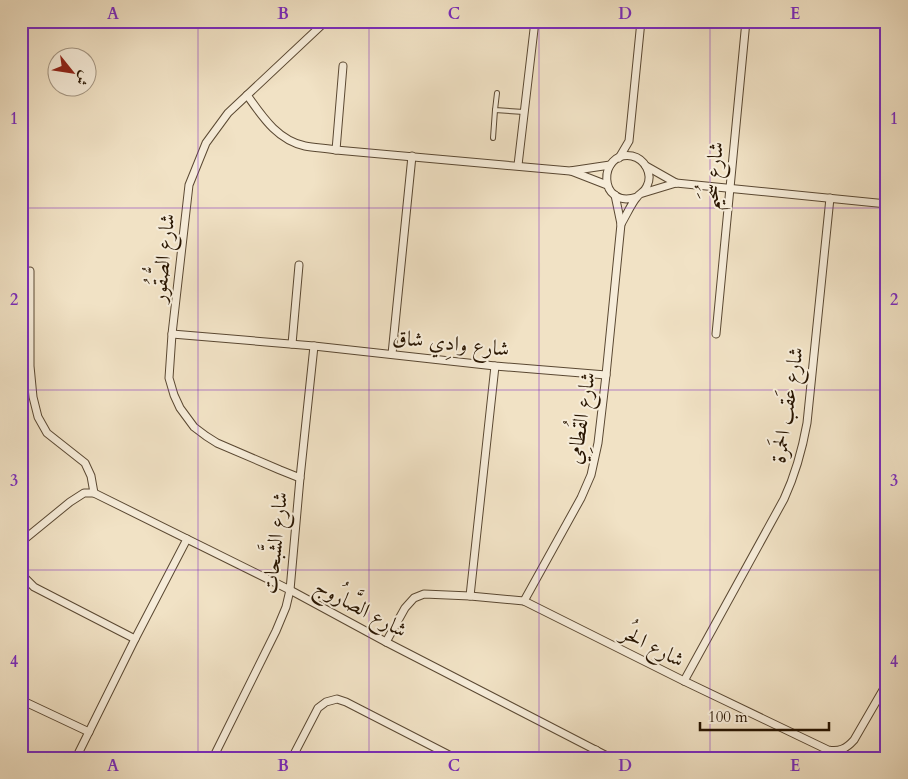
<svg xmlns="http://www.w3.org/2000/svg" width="908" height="779" viewBox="0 0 908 779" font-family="Cardo,Amiri,serif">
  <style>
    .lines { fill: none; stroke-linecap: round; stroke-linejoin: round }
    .service-casing { stroke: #5a4832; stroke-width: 6 }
    .minor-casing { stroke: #5a4832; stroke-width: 9 }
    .service { stroke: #f6ecd9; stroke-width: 4 }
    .minor { stroke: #f6ecd9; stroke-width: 7 }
    .grid { fill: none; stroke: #7b2cbf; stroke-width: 1; stroke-opacity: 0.55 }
    .labels { text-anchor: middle; stroke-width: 4; stroke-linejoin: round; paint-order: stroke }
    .street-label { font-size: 21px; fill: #281501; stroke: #f6ecd9 }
    .neatline { fill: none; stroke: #7b2cbf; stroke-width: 2 }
    .grid-label { font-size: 16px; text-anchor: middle; font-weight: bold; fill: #7b2cbf }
  </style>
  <rect width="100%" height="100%" fill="#f1e2c5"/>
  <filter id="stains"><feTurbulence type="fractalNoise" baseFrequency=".004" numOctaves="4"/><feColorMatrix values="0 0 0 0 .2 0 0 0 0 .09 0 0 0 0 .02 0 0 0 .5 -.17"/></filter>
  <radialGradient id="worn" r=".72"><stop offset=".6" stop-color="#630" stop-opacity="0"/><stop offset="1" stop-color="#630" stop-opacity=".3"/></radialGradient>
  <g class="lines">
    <defs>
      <g id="service">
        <path d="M 497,93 L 495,110 L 524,112"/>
        <path d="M 493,138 L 495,110"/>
        <path d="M 842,750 L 849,758"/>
      </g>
      <g id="minor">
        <path d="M 247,95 C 262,116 277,140 305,146 C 315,148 325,148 336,150 L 570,171 L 610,165"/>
        <path d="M 336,150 L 343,66"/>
        <path d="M 619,158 L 629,141 L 641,21"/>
        <path d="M 518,165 L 535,21"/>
        <path d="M 646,166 L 676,183"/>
        <path d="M 571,171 L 607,185"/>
        <path d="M 643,193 L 676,183 L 887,204"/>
        <path d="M 621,224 C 626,216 631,204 637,197 C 640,193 645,192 647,186 C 653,174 645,159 632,156 C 598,150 597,210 637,197"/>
        <path d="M 30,271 L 30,366 L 33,397 L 38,417 L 47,433 L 85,463 L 91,476 L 94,493"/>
        <path d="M 172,334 L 314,346 L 495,366 L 606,375"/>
        <path d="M 716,334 L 746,21"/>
        <path d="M 292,344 L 299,265"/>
        <path d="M 392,354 L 412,156"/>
        <path d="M 300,478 L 280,470 L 217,443 L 206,436 L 194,427 L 180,408 L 174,395 L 169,378 L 172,334 L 189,185 L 206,143 L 228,113 L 326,21"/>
        <path d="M 21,542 L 70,502 L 84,493 L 94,493 L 290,590 L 386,642 L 611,758"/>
        <path d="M 21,574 L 34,587 L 135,639"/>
        <path d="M 470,596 L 495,366"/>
        <path d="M 524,601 L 581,498 L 591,475 L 598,443 L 606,375 L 621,224 L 615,195"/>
        <path d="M 386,642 L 405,608 L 414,598 L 424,594 L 470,596 L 524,601 L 684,681 L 828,750 C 839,752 846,749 854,740 L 887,683"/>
        <path d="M 684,681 L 784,499 C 796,473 802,451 807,423 L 830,198"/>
        <path d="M 21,700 L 89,732"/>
        <path d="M 76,758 L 135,639 L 187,539"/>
        <path d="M 213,758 L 276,631 L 286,607 L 290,590 L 300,478 L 314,346"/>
        <path d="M 292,758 L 318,708 L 326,702 L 337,699 L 346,702 L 455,758"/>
        <path d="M 592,758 L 596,750"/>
      </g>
    </defs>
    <use href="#service" class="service-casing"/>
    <use href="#minor" class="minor-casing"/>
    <use href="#service" class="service"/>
    <use href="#minor" class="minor"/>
  </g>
  <path class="grid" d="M 198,21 L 198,758M 369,21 L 369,758M 539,21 L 539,758M 710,21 L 710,758M 21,208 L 887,208M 21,390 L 887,390M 21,570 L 887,570"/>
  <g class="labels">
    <g class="street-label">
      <text transform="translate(713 176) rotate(-85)" y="7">شارع سُحَيم</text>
      <text transform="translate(163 258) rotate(-84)" y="7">شارع الصُّقُور</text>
      <text transform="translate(451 343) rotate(6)" y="7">شارع وادِي شاق</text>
      <text transform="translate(787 405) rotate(-81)" y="7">شارع عَقب الحَمرة</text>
      <text transform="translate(581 418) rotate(-81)" y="7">شارع القُطامِي</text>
      <text transform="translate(275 543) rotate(-84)" y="7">شارع الشَّبحات</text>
      <text transform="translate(361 608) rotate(28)" y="7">شارع الصَّارُوج</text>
      <text transform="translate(653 646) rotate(27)" y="7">شارع الحُر</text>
    </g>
  </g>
  <rect width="908" height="779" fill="none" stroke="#f1e2c5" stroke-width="55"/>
  <g transform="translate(72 72) rotate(120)"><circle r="24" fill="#f6ecd9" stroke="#a49683"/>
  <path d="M0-4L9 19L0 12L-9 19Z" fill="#8f2418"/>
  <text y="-8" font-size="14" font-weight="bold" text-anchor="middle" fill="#281501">ش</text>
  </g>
  <path d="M700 722v8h129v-8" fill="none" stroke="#281501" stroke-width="2.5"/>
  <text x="708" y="722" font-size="15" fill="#281501" stroke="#f6ecd9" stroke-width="4" paint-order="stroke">100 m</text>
  <rect x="28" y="28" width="852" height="724" class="neatline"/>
  <g class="grid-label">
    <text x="113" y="19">A</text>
    <text x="283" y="19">B</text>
    <text x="454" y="19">C</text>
    <text x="625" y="19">D</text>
    <text x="795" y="19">E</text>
    <text x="14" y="124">1</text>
    <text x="894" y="124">1</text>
    <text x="14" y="305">2</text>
    <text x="894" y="305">2</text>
    <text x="14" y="486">3</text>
    <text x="894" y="486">3</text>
    <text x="14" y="667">4</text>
    <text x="894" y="667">4</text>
    <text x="113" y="771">A</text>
    <text x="283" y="771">B</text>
    <text x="454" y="771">C</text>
    <text x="625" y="771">D</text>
    <text x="795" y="771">E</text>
  </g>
  <rect width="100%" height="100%" filter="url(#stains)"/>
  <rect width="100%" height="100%" fill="url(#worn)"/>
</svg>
